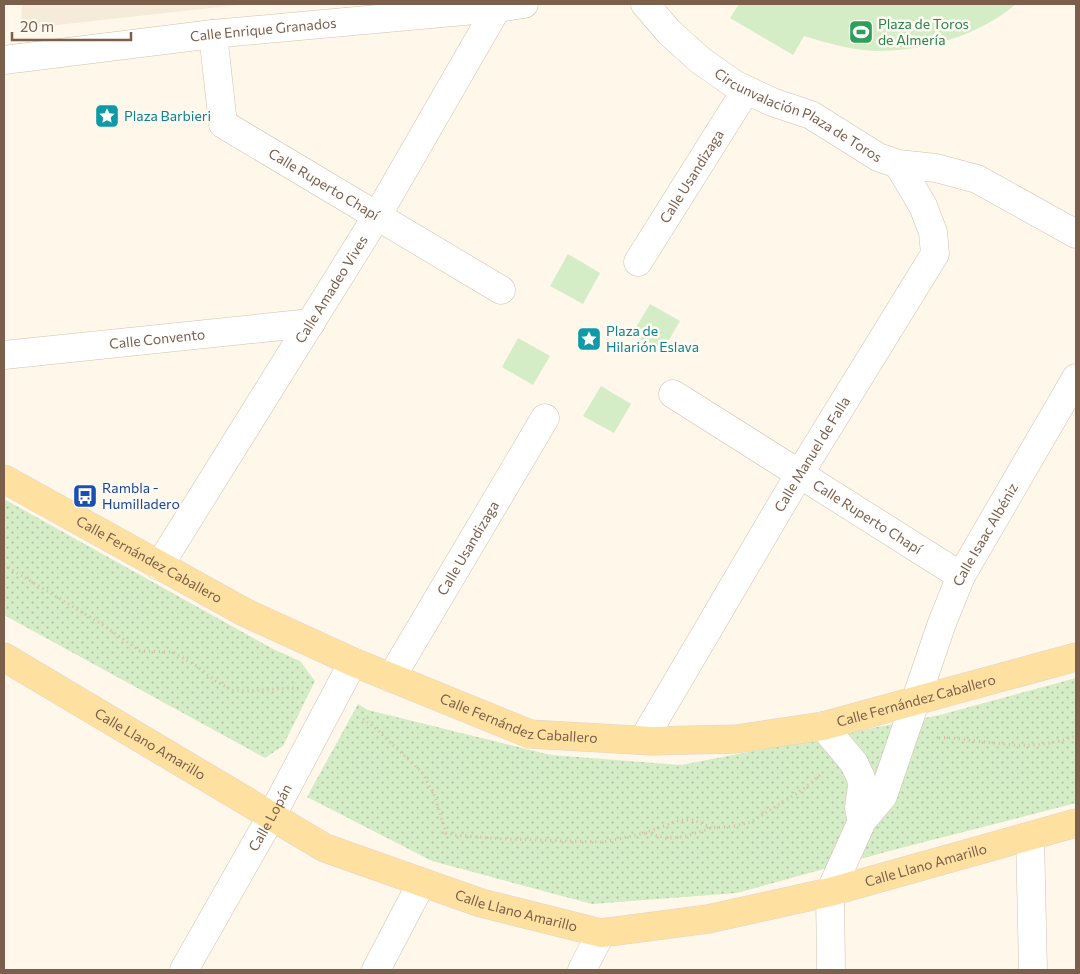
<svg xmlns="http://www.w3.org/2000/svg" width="1080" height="974" viewBox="0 0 1080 974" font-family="Commissioner,sans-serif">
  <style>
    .residential { fill: #f6ead8 }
    .grass { fill: url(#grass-dots) }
    .garden { fill: #d4edc7 }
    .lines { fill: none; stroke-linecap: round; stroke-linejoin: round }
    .minor-casing { stroke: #d2c0ae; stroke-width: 29 }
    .major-casing { stroke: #ddd5d0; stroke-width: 29 }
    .path { stroke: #dbbba2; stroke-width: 3; stroke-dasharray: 1 4; stroke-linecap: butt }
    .minor { stroke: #fff; stroke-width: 28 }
    .major { stroke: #fee0a1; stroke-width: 28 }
    .labels { text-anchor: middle; stroke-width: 5; stroke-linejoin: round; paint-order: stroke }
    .leisure-label { font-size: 14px; fill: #27864d; stroke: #fffbf2; text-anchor: start }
    .street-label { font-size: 14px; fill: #7b5f4b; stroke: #fffbf2 }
    .culture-label { font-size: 14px; fill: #0d838f; stroke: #fffbf2; text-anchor: start }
    .transit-label { font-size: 14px; fill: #164399; stroke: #fffbf2; text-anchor: start }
  </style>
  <defs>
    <pattern id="grass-dots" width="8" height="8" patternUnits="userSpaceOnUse" patternTransform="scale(1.25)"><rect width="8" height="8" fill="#d4edc7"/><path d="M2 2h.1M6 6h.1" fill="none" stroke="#b1c3a4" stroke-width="1.8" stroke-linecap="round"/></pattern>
  </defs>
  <rect width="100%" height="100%" fill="#fef7ea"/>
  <path class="residential" d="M 22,4 L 246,4 L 21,29 Z"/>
  <g class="grass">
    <path d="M 4,499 L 273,649 L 300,661 L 315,681 L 283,746 L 265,758 L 4,615 Z"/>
    <path d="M 1076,678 L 1076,803 L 893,850 L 737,893 L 592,904 L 432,861 L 307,797 L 358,704 L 368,710 L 551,755 L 681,765 L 940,715 Z"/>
  </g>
  <g class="garden">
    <path d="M 739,4 L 1016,4 C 979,36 924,51 876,51 C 851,50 827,43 804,36 L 793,55 L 730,18 Z"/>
    <path d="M 568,254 L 600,273 L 583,304 L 550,286 Z"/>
    <path d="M 650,304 L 680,321 L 662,352 L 632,334 Z"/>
    <path d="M 518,338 L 550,356 L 533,385 L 502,367 Z"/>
    <path d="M 601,386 L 631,404 L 614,433 L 583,416 Z"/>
  </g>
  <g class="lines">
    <defs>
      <g id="minor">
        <path id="s1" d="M 645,4 L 669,32 L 700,60 L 734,84 L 772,102 L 811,115 L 878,157 L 898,164 L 936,168 L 977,179 L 1076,234"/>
        <path id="s2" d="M 213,34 L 223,124 L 501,290"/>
        <path id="s3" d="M 4,60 L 213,34 L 497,8 L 524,4"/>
        <path id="s4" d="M 638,262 L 746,90"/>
        <path id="s5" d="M 4,355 L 311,323"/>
        <path id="s6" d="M 673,394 L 961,576"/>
        <path id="s7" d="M 159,566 L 377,216 L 497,8"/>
        <path id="s8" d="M 391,678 L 545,418"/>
        <path d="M 823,726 L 854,763 L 861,778 L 862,786 L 859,808 L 862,821"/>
        <path id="s9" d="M 643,740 L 800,473 L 935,254 L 933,232 L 923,206 L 898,164"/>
        <path d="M 1030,836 L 1033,970"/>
        <path id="s10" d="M 184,970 L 271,817 L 353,662"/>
        <path d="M 376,970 L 422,882"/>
        <path d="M 582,970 L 601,933"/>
        <path id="s11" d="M 831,970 L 830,892 L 862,821 L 883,796 L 942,623 L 961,576 L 1076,378"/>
      </g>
      <g id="major">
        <path id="s12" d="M 4,479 L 244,612 L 353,662 L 530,734 L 652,741 L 736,739 L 823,726 L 1076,657"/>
        <path id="s13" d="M 4,657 L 325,848 L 481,903 L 601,933 L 708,919 L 830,892 L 1076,823"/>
      </g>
    </defs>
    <use href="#minor" class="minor-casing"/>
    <use href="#major" class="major-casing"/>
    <g class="path">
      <path d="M 4,565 L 100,623 L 140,651 L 173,652 L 195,665 L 216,681 L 231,690 L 247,691 L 292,688 L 299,689"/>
      <path d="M 363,719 L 373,726 L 422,772 L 434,794 L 446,833 L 453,835 L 503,839 L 604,842 L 645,833 L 680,820 L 694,820 L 712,828"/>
      <path d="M 939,738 C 952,737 964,740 977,741 C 1017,746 1038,749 1076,736"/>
      <path d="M 646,833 L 666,838 L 683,837 L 712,828 L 734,826 L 751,822 L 802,790 L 820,775"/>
    </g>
    <use href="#minor" class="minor"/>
    <use href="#major" class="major"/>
  </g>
  <defs>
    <symbol id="stadium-square" viewBox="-11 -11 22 22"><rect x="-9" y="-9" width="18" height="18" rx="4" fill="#2e9e5b" stroke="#fffbf2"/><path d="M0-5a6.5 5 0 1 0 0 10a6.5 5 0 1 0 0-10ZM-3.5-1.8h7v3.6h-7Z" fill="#fff"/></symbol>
    <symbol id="sight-square" viewBox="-11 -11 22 22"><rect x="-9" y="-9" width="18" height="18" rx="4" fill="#0f9aa8" stroke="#fffbf2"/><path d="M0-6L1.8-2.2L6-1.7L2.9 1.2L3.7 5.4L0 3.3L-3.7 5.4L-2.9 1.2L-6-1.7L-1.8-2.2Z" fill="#fff"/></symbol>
    <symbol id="bus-square" viewBox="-11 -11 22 22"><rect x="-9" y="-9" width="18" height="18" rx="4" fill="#1a4fb4" stroke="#fffbf2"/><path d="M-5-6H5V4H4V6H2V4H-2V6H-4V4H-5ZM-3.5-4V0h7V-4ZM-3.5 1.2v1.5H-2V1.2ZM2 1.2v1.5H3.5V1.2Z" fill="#fff"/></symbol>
  </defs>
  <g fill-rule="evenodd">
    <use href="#stadium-square" x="847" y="18" width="28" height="28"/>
    <use href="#sight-square" x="93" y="102" width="28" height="28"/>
    <use href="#sight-square" x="575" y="325" width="28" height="28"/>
    <use href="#bus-square" x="71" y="482" width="28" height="28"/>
  </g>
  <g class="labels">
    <g class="leisure-label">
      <text x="878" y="29">Plaza de Toros<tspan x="878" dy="16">de Almería</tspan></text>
    </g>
    <g class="street-label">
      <text dy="5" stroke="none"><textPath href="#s3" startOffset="261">Calle Enrique Granados</textPath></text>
      <text dy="5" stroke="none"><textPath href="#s1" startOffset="192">Circunvalación Plaza de Toros</textPath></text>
      <text dy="5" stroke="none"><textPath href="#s4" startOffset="101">Calle Usandizaga</textPath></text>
      <text dy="5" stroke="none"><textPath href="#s2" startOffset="208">Calle Ruperto Chapí</textPath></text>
      <text dy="5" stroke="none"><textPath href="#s7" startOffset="326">Calle Amadeo Vives</textPath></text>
      <text dy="5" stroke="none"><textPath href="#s5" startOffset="154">Calle Convento</textPath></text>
      <text dy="5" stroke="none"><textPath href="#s9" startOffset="332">Calle Manuel de Falla</textPath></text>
      <text dy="5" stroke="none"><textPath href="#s6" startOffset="230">Calle Ruperto Chapí</textPath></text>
      <text dy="5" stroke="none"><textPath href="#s11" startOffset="470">Calle Isaac Albéniz</textPath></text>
      <text dy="5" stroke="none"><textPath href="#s8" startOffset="151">Calle Usandizaga</textPath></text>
      <text dy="5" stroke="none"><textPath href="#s12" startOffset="166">Calle Fernández Caballero</textPath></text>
      <text dy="5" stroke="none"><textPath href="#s12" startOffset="976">Calle Fernández Caballero</textPath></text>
      <text dy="5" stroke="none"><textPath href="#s12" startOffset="571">Calle Fernández Caballero</textPath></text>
      <text dy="5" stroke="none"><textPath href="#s13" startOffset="170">Calle Llano Amarillo</textPath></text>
      <text dy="5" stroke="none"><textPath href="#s10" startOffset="175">Calle Lopán</textPath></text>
      <text dy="5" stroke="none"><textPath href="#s13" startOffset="995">Calle Llano Amarillo</textPath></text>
      <text dy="5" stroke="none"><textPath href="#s13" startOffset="575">Calle Llano Amarillo</textPath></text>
    </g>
    <g class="culture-label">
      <text x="124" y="121">Plaza Barbieri</text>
      <text x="606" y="336">Plaza de<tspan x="606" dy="16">Hilarión Eslava</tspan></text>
    </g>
    <g class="transit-label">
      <text x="102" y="493">Rambla -<tspan x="102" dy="16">Humilladero</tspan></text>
    </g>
  </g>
  <rect width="1080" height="974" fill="none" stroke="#7b5f4b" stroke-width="10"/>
  <path d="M12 32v8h119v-8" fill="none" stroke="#7b5f4b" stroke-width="2.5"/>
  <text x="20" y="32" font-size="15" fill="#7b5f4b" stroke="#fffbf2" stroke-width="4" paint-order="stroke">20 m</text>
</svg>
